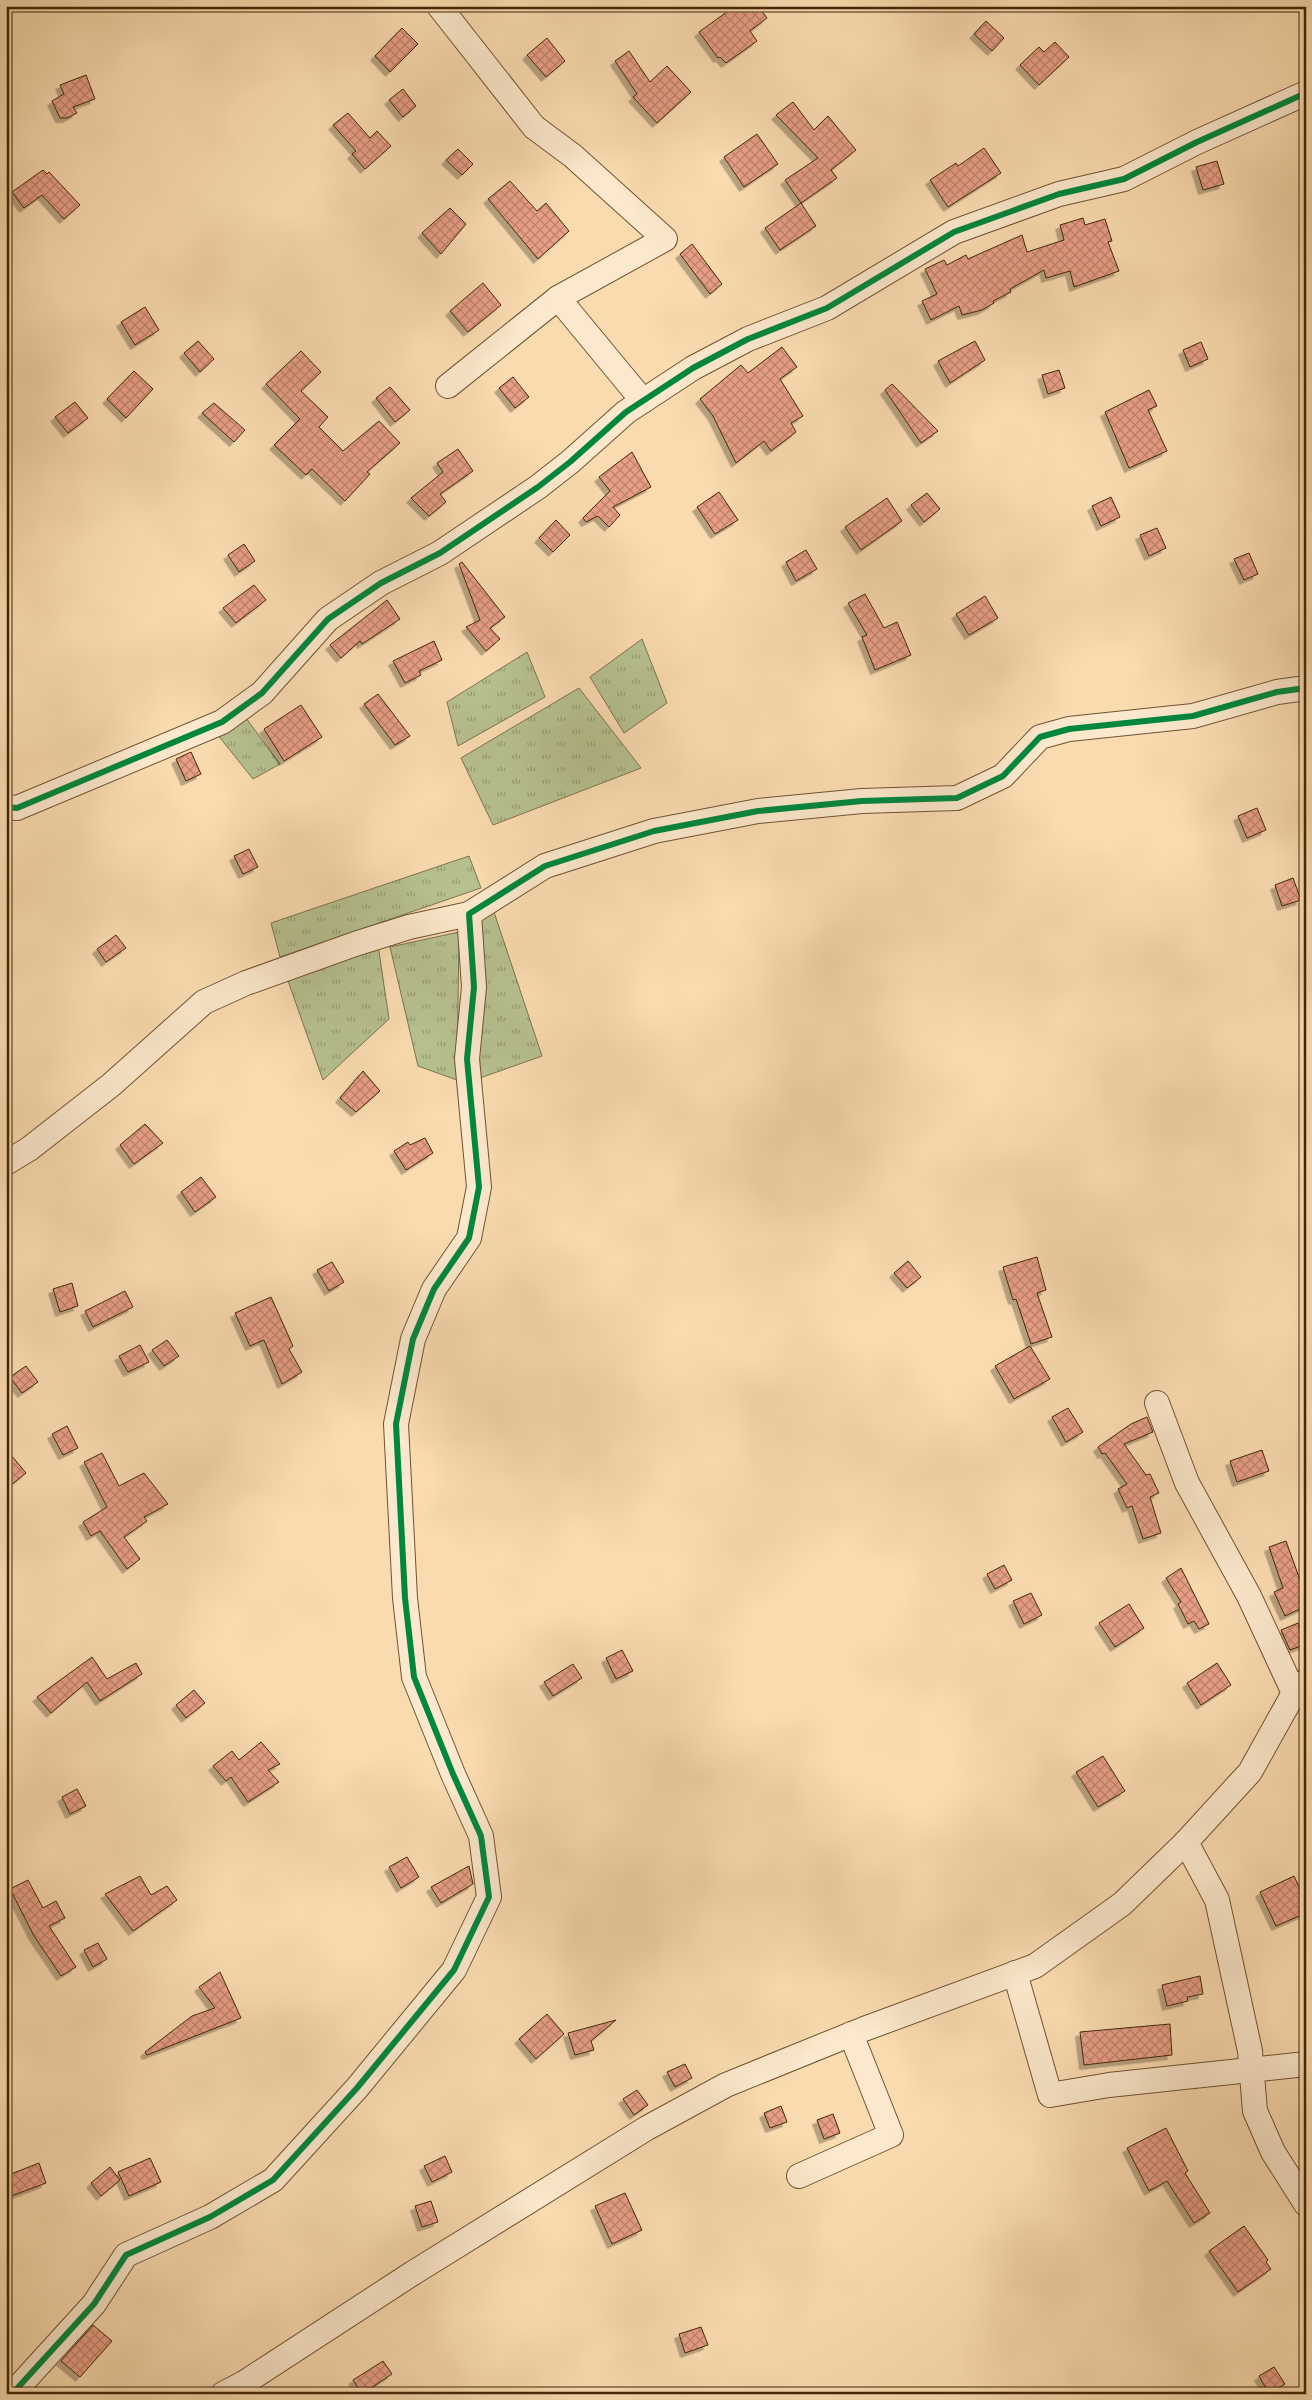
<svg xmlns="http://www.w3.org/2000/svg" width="1312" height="2400" viewBox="0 0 1312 2400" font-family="Vollkorn,serif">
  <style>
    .grass { fill: url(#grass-tufts); stroke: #7c744c }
    .building { fill: url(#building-cross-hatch); stroke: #422707; filter: url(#shadow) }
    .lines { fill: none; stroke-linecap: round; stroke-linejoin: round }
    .minor-casing { stroke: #705431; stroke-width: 26 }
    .minor { stroke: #fce8cc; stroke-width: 24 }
    .cycleway-casing { stroke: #fce8cc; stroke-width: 9 }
    .cycleway { stroke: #00873e; stroke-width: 6 }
  </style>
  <defs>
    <pattern id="grass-tufts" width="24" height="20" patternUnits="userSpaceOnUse" patternTransform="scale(1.25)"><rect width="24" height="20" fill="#b7c190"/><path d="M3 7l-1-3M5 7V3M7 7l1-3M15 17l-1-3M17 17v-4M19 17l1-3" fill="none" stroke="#969d74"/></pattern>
    <pattern id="building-cross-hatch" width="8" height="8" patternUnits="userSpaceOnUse" patternTransform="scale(1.25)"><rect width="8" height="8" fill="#e89f86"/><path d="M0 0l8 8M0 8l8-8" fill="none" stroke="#be826c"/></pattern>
    <filter id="shadow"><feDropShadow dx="-4.5" dy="4.5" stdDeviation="0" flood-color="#0004"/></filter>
  </defs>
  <rect width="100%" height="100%" fill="#fadbb0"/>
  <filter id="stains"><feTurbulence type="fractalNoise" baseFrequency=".004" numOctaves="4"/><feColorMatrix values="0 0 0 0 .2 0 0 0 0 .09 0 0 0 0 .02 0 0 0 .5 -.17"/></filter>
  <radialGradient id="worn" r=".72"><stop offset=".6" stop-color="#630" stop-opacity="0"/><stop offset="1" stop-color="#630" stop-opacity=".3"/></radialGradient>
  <g class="grass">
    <path d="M 642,639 L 667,703 L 624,733 L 590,677 Z"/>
    <path d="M 527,652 L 545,697 L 458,746 L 447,702 Z"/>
    <path d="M 579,688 L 641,768 L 493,825 L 461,758 Z"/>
    <path d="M 243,714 L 280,764 L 253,779 L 217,734 Z"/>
    <path d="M 469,856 L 481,888 L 280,957 L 271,923 Z"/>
    <path d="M 493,909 L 542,1056 L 480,1078 L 477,918 Z"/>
    <path d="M 459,932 L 457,1080 L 418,1066 L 390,947 Z"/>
    <path d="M 378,945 L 389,1019 L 323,1080 L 287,978 Z"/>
  </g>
  <g class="building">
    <path d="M 735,6 L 758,6 L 767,18 L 750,31 L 757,41 L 726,63 L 720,57 L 718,58 L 699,32 Z"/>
    <path d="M 986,21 L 1004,38 L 992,51 L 974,34 Z"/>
    <path d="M 402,28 L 418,44 L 390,72 L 375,56 Z"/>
    <path d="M 547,38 L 565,61 L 546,77 L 527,55 Z"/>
    <path d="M 1055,42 L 1069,57 L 1039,85 L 1020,65 L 1039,47 L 1044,52 Z"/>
    <path d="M 629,51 L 650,82 L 667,66 L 691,92 L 657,123 L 633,97 L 637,94 L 615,61 Z"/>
    <path d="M 86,75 L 95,99 L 73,107 L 77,113 L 67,118 L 60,118 L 52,101 L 64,94 L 60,85 Z"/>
    <path d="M 403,89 L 416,106 L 403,117 L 389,100 Z"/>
    <path d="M 793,102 L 814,130 L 828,116 L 856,150 L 831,170 L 837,178 L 801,203 L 785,180 L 818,158 L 776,115 Z"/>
    <path d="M 348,113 L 370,138 L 377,131 L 391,146 L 365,169 L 352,154 L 356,151 L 333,125 Z"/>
    <path d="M 757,134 L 778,164 L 744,187 L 724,157 Z"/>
    <path d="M 984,148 L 1001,173 L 948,207 L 930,180 L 956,163 L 958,166 Z"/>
    <path d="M 458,149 L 473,164 L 462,175 L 446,160 Z"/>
    <path d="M 1217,161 L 1224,184 L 1203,190 L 1196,167 Z"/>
    <path d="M 43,170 L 47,174 L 49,172 L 80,205 L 64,219 L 42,195 L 24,208 L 12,192 Z"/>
    <path d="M 510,181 L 537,211 L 546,203 L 569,231 L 538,259 L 488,199 Z"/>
    <path d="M 801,203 L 816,226 L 780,250 L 765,228 Z"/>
    <path d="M 450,208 L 466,224 L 441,254 L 422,233 Z"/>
    <path d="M 1083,218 L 1085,225 L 1105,219 L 1112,241 L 1108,242 L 1119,271 L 1074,287 L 1070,271 L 1046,278 L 1044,270 L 1010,289 L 1011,292 L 993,301 L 994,303 L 982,310 L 962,315 L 959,306 L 931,320 L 922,301 L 937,294 L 925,269 L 944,260 L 947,265 L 966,255 L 968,259 L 1022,235 L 1027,252 L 1064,240 L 1060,225 Z"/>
    <path d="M 692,244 L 722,284 L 710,294 L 680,254 Z"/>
    <path d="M 483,283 L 501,305 L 468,332 L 450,311 Z"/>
    <path d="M 145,307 L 159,330 L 135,345 L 121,322 Z"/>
    <path d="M 198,341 L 214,359 L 200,372 L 184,353 Z"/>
    <path d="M 975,341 L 985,360 L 950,383 L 938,361 Z"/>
    <path d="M 1201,342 L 1208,359 L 1190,367 L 1183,350 Z"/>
    <path d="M 782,347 L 797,367 L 780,379 L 803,416 L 791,423 L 796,432 L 771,451 L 764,441 L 736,463 L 713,416 L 700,399 L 741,365 L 748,373 Z"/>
    <path d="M 301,351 L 321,372 L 301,391 L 328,417 L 319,427 L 343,451 L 379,421 L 400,443 L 367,472 L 370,474 L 345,501 L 312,469 L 306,475 L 274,445 L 300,419 L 266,384 Z"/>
    <path d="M 1059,370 L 1065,388 L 1048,394 L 1042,375 Z"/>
    <path d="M 134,371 L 153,389 L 126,418 L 107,399 Z"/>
    <path d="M 513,377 L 529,397 L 515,408 L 499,388 Z"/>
    <path d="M 892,384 L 938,431 L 921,443 L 885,390 Z"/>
    <path d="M 390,387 L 410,410 L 395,422 L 376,398 Z"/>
    <path d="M 1149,390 L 1157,406 L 1148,410 L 1167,451 L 1129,468 L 1105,412 Z"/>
    <path d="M 75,402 L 88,418 L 68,433 L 55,417 Z"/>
    <path d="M 214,403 L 245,430 L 234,442 L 202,413 Z"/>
    <path d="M 458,449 L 473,471 L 440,494 L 446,502 L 429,516 L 411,498 L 443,472 L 437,463 Z"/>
    <path d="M 632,452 L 651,487 L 613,507 L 620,515 L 609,527 L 598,516 L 586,522 L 583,518 L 610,491 L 599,477 Z"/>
    <path d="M 719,492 L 738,520 L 715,534 L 697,507 Z"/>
    <path d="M 927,493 L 940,509 L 924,522 L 911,505 Z"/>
    <path d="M 1111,497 L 1120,517 L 1101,526 L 1092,506 Z"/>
    <path d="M 887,498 L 902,521 L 861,550 L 845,527 Z"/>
    <path d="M 556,520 L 570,535 L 553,552 L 539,538 Z"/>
    <path d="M 1157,528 L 1166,548 L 1149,556 L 1140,535 Z"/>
    <path d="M 244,544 L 255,561 L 239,572 L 228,555 Z"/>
    <path d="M 806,550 L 817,569 L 796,581 L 786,562 Z"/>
    <path d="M 1249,553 L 1258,574 L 1244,580 L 1234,559 Z"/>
    <path d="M 462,562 L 505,617 L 490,628 L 500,639 L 486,651 L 466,627 L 480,620 L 459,564 Z"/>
    <path d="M 254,585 L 266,600 L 236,623 L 223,608 Z"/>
    <path d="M 865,594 L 884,628 L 897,622 L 911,655 L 875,670 L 862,637 L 867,635 L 848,603 Z"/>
    <path d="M 985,596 L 998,618 L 969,635 L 956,614 Z"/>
    <path d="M 387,600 L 400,619 L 362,644 L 360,641 L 341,658 L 330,645 Z"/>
    <path d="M 434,641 L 442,660 L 419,671 L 421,675 L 405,683 L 393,661 Z"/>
    <path d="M 378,694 L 410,736 L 395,745 L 364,704 Z"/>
    <path d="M 301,705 L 322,737 L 284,761 L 264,729 Z"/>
    <path d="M 191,752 L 201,774 L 186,781 L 176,759 Z"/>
    <path d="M 1257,808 L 1266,830 L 1247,838 L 1238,816 Z"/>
    <path d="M 249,849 L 258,867 L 243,874 L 234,856 Z"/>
    <path d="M 1293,878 L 1301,900 L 1282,906 L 1275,885 Z"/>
    <path d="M 116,935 L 126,948 L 106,962 L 97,949 Z"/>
    <path d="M 363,1071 L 380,1091 L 356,1112 L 340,1098 Z"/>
    <path d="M 145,1124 L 163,1143 L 134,1164 L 120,1145 Z"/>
    <path d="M 425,1138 L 433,1153 L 406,1170 L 394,1151 L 408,1142 L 410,1145 Z"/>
    <path d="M 201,1177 L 216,1197 L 195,1212 L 181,1192 Z"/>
    <path d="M 1037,1257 L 1046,1290 L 1037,1293 L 1052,1337 L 1031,1344 L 1016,1299 L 1013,1300 L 1003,1267 Z"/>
    <path d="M 908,1261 L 921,1277 L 907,1288 L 894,1273 Z"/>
    <path d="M 332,1262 L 344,1282 L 329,1291 L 317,1270 Z"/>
    <path d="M 72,1283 L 78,1306 L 60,1312 L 53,1289 Z"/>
    <path d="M 125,1291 L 133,1307 L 93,1327 L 85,1311 Z"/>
    <path d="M 271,1297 L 293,1346 L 289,1349 L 302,1372 L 282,1384 L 264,1340 L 250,1346 L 235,1313 Z"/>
    <path d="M 167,1340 L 179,1356 L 164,1366 L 152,1350 Z"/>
    <path d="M 140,1345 L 149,1362 L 128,1372 L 119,1356 Z"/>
    <path d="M 1030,1346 L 1050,1379 L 1014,1399 L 995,1366 Z"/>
    <path d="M 26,1366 L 38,1382 L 22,1393 L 10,1377 Z"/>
    <path d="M 1068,1408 L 1083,1432 L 1066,1442 L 1052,1417 Z"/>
    <path d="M 1147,1417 L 1153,1432 L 1124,1444 L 1146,1475 L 1150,1474 L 1159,1493 L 1150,1497 L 1161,1533 L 1143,1539 L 1132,1506 L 1127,1508 L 1118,1489 L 1127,1484 L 1105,1453 L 1102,1454 L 1098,1447 L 1131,1424 Z"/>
    <path d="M 67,1426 L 78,1448 L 63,1455 L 52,1434 Z"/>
    <path d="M 6,1449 L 26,1473 L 6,1489 Z"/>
    <path d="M 1262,1450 L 1269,1471 L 1237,1482 L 1230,1461 Z"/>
    <path d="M 102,1453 L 119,1486 L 144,1473 L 168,1504 L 144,1517 L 147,1521 L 124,1537 L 140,1559 L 127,1569 L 100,1531 L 91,1536 L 83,1522 L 107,1507 L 84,1462 Z"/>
    <path d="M 1286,1541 L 1300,1580 L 1306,1577 L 1306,1606 L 1285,1616 L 1274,1592 L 1283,1588 L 1269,1547 Z"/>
    <path d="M 1004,1565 L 1012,1580 L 995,1589 L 987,1574 Z"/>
    <path d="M 1181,1568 L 1209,1624 L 1199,1629 L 1194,1621 L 1188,1624 L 1178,1604 L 1181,1602 L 1166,1578 Z"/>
    <path d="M 1031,1593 L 1042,1615 L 1024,1624 L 1013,1601 Z"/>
    <path d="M 1129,1604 L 1144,1628 L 1115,1647 L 1099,1623 Z"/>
    <path d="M 1298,1623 L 1306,1644 L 1290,1650 L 1281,1630 Z"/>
    <path d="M 622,1650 L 633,1671 L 616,1679 L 606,1658 Z"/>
    <path d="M 92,1657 L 107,1679 L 136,1663 L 142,1674 L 100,1701 L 87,1682 L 51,1713 L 37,1697 Z"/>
    <path d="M 1217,1663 L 1231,1685 L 1201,1705 L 1187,1683 Z"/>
    <path d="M 573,1664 L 582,1678 L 553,1696 L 544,1682 Z"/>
    <path d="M 194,1690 L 205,1703 L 186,1718 L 176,1705 Z"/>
    <path d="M 261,1742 L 280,1764 L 268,1770 L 279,1782 L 248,1802 L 231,1777 L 226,1781 L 213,1766 L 232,1751 L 239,1760 Z"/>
    <path d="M 1103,1756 L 1125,1791 L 1098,1807 L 1076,1772 Z"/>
    <path d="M 77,1789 L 86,1806 L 70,1814 L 62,1797 Z"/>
    <path d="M 407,1857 L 419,1877 L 401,1888 L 389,1867 Z"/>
    <path d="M 469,1866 L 473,1884 L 441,1903 L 431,1887 Z"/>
    <path d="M 140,1876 L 151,1895 L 167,1886 L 177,1900 L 133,1931 L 105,1894 Z"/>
    <path d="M 1294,1876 L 1306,1902 L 1306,1913 L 1276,1926 L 1260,1892 Z"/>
    <path d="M 28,1880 L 43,1908 L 56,1901 L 65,1918 L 49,1926 L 76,1967 L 61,1976 L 34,1936 L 10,1889 Z"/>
    <path d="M 98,1943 L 107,1959 L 93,1967 L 84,1950 Z"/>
    <path d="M 220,1972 L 241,2018 L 147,2055 L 145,2052 L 192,2016 L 215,2008 L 199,1987 Z"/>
    <path d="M 1200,1976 L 1203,1994 L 1187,1997 L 1188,2001 L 1167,2006 L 1162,1985 Z"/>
    <path d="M 547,2014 L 564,2034 L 536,2059 L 519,2039 Z"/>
    <path d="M 616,2020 L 591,2041 L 594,2050 L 575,2055 L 568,2033 Z"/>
    <path d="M 1170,2024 L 1172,2055 L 1084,2065 L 1080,2032 Z"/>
    <path d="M 685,2064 L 692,2078 L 675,2087 L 667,2072 Z"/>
    <path d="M 637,2090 L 648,2105 L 634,2115 L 623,2099 Z"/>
    <path d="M 781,2106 L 787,2122 L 770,2128 L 764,2113 Z"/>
    <path d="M 833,2114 L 840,2133 L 824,2139 L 817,2120 Z"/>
    <path d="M 1166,2128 L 1188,2171 L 1185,2173 L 1210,2213 L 1194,2223 L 1167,2181 L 1149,2191 L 1127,2148 Z"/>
    <path d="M 445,2156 L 452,2172 L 432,2182 L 424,2166 Z"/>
    <path d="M 150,2158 L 161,2182 L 129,2196 L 118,2172 Z"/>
    <path d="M 39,2163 L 46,2183 L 6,2198 L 6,2176 Z"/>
    <path d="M 110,2167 L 120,2180 L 101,2196 L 91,2183 Z"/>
    <path d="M 625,2193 L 642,2230 L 612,2244 L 595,2206 Z"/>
    <path d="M 431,2201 L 438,2222 L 422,2227 L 415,2206 Z"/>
    <path d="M 1244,2226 L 1268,2260 L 1266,2262 L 1271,2269 L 1238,2292 L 1209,2251 Z"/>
    <path d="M 93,2325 L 112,2341 L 80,2377 L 61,2361 Z"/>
    <path d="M 701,2327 L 708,2345 L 685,2353 L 679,2334 Z"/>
    <path d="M 383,2361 L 392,2374 L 362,2394 L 353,2380 Z"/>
    <path d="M 1274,2367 L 1285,2384 L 1269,2394 L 1259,2376 Z"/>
  </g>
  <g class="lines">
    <defs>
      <g id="minor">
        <path d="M 439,6 L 534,127 L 573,156 L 665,239 L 558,298 L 448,386"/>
        <path d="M 558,298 L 643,401"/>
        <path d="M 6,807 L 17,808 L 222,722 L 262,693 L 328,619 L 381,583 L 440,553 L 538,487 L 570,462 L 626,412 L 693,368 L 748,339 L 827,308 L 954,232 L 1059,194 L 1124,179 L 1197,142 L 1306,93"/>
        <path d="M 6,1163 L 29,1149 L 111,1085 L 204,1002 L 246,983 L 355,944 L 409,927 L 469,914"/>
        <path d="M 1157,1403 L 1187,1483 L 1249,1596 L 1294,1693"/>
        <path d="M 1186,1842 L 1217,1900 L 1250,2051 L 1255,2111 L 1273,2152 L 1306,2204"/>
        <path d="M 1015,1973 L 1050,2095 L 1109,2085 L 1306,2064"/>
        <path d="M 799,2176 L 891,2135 L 851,2034"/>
        <path d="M 12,2394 L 94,2304 L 126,2255 L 210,2217 L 273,2180 L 357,2088 L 454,1970 L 489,1897 L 481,1836 L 453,1774 L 414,1677 L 405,1598 L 396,1424 L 413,1339 L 434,1289 L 469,1238 L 479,1187 L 467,1059 L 474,987 L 469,914 L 545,866 L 654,831 L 758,811 L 862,801 L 957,798 L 1003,776 L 1040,737 L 1069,729 L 1193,716 L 1277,692 L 1306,688"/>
        <path d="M 223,2394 L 244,2383 L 413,2273 L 647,2128 L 726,2085 L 864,2029 L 1035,1966 L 1122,1904 L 1186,1842 L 1250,1772 L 1294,1693 L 1306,1681"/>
      </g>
    </defs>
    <use href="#minor" class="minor-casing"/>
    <use href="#minor" class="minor"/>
    <defs>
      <g id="cycleway">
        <path d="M 6,807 L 17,808 L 222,722 L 262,693 L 328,619 L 381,583 L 440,553 L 538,487 L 570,462 L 626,412 L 693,368 L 748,339 L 827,308 L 954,232 L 1059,194 L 1124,179 L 1197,142 L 1306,93"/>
        <path d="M 12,2394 L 94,2304 L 126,2255 L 210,2217 L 273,2180 L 357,2088 L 454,1970 L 489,1897 L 481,1836 L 453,1774 L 414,1677 L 405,1598 L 396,1424 L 413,1339 L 434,1289 L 469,1238 L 479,1187 L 467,1059 L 474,987 L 469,914 L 545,866 L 654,831 L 758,811 L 862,801 L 957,798 L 1003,776 L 1040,737 L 1069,729 L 1193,716 L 1277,692 L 1306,688"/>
      </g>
    </defs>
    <use href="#cycleway" class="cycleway-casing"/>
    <use href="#cycleway" class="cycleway"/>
  </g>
  <rect width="1312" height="2400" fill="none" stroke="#fadbb0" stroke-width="25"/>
  <rect x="8" y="8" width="1297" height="2385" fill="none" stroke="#422707" stroke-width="2.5"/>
  <rect x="12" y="12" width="1287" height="2375" fill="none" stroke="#422707"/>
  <rect width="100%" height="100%" filter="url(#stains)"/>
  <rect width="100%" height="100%" fill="url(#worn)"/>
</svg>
